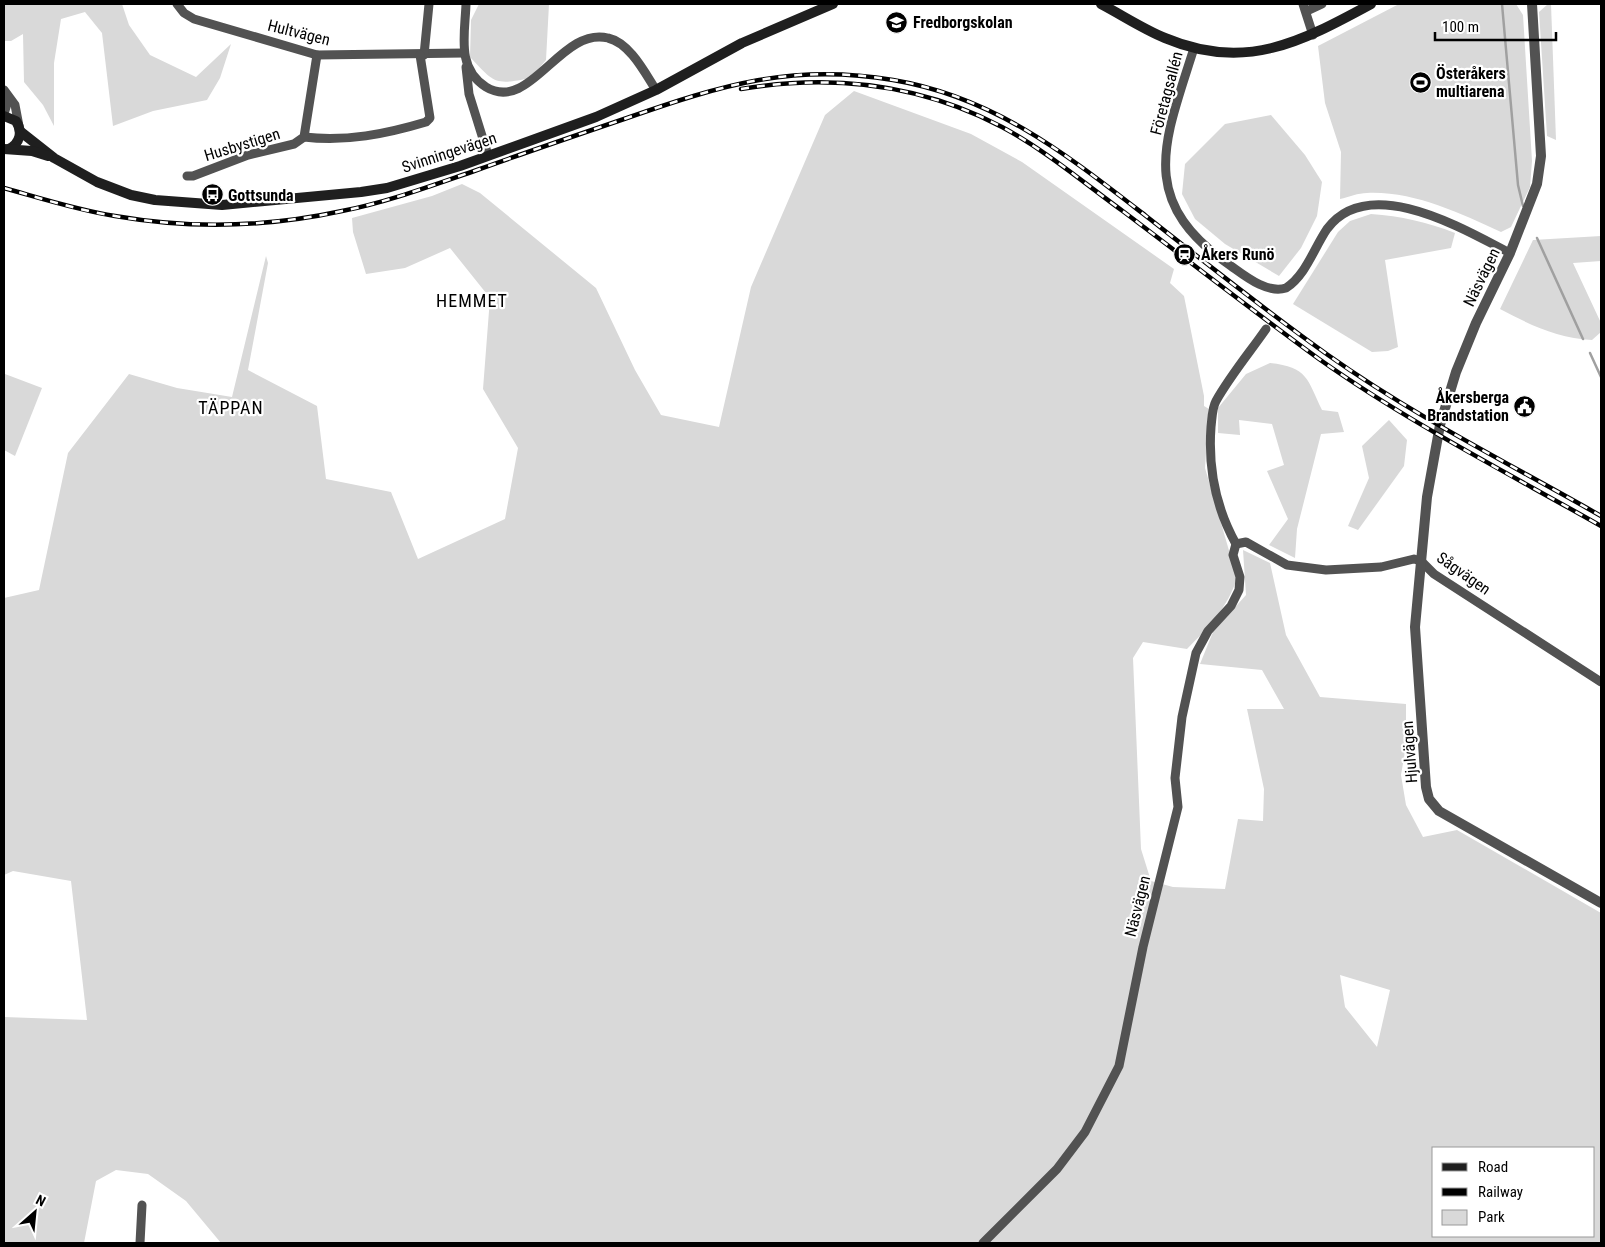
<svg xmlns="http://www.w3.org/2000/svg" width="1605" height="1247" viewBox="0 0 1605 1247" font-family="'Roboto Condensed',sans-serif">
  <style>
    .green { fill: #d9d9d9; fill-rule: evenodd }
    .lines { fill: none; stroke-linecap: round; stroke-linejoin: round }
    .stream { stroke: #a0a0a0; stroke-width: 2.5 }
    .minor { stroke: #525252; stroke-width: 9 }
    .tertiary { stroke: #525252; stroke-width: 10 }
    .secondary { stroke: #1f1f1f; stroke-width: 10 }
    .rail-casing { stroke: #000; stroke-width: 4.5 }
    .rail { stroke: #fff; stroke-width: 2.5; stroke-dasharray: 8; stroke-linecap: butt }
    .labels { text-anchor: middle; stroke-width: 4.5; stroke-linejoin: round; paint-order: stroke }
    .poi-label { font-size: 16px; font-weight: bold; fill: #000; stroke: #fff; text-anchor: start }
    .street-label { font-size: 16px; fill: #000; stroke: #fff }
    .neighbourhood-label { font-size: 18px; letter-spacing: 1px; fill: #000; stroke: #fff }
  </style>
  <rect width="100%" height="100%" fill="#fff"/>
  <g class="green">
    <path d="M 4,4 L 122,4 L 129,25 L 150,55 L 196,77 L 231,44 L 220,78 L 207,100 L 153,111 L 113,126 L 102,33 L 85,12 L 61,19 L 54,63 L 54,126 L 43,105 L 24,82 L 23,34 L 11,41 L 4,41 Z"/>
    <path d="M 479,4 L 549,4 L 546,60 L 531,78 C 495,85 495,84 470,57 L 471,20 Z"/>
    <path d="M 1399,4 L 1516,4 L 1523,15 L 1532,161 L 1530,187 L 1511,227 L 1501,232 C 1459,213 1414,191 1367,193 C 1358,193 1349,197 1340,199 L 1341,152 L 1325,103 L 1318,46 Z"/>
    <path d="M 1548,4 L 1551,4 L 1556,140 L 1547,136 L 1539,12 Z"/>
    <path d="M 854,91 L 971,134 L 1022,162 L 1174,269 L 1170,283 L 1184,296 L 1204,396 L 1204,406 L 1209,409 L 1205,468 L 1237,578 C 1228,607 1208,628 1187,649 L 1143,642 L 1133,658 L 1141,849 L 1151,881 L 1173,887 L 1225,889 L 1238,819 L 1263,821 L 1264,789 L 1247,709 L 1284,709 L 1262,670 L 1200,664 L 1213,632 L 1246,595 L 1243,550 L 1270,563 L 1286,635 L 1320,697 L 1406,704 L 1406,746 L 1401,775 L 1406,805 L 1423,837 L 1457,830 L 1601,913 L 1601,1243 L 221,1243 L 186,1201 L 148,1174 L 116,1170 L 96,1181 L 84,1243 L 4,1243 L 4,1017 L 87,1020 L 71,881 L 13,871 L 4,875 L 4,598 L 39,590 L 68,453 L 129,374 L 177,388 L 232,397 L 266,256 L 268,263 L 248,370 L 317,406 L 326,479 L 391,492 L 418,559 L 505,519 L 518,448 L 483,389 L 490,298 L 450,248 L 405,268 L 366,274 L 353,232 L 352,218 L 432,196 L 462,184 L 480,193 L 596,288 L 635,370 L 661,415 L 719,427 L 751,287 L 825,115 ZM 1340,975 L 1390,990 L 1377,1047 L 1345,1007 ZM 1434,1148 L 1594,1148 L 1594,1236 L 1434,1236 Z"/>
    <path d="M 1271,115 L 1305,155 L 1322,182 L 1317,216 L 1301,248 L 1279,276 L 1225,244 L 1195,219 L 1182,194 L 1185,164 L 1225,124 Z"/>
    <path d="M 1371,214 C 1401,216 1427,222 1455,233 L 1451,248 L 1385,260 L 1398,347 L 1388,351 L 1372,352 L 1293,304 L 1338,232 L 1350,221 Z"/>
    <path d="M 1601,236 L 1601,261 L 1573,263 L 1601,323 L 1601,332 L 1592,340 C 1558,338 1530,325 1500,309 L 1533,240 Z"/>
    <path d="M 1270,363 C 1308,367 1307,379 1322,410 L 1338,412 L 1344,432 L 1321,434 L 1297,529 L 1295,558 L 1269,545 L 1288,519 L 1267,471 L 1284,465 L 1272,424 L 1239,420 L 1240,435 L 1218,433 L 1218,408 L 1246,374 Z"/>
    <path d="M 5,374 L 42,388 L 15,456 L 4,450 Z"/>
    <path d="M 1389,420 L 1407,440 L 1404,466 L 1358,530 L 1348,526 L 1369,478 L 1362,446 Z"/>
  </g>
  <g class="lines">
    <g class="stream">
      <path d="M 1502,4 L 1518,185 L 1523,206"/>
      <path d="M 1537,238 L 1583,339"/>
      <path d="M 1590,353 L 1601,377"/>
    </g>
    <g class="minor">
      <path d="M 177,4 L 184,13 L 194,19 L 317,55 L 464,53"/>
      <path d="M 466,4 C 465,34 456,68 486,87 C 530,114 561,26 608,38 C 630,43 645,73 656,90"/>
      <path d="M 1303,4 L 1313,35"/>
      <path d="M 1307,11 L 1322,4"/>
      <path d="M 1194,48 C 1165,141 1135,200 1231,266 C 1245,276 1267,294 1286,288 C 1306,275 1314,248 1327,229 C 1369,172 1465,230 1510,253"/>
      <path d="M 424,55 L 429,4"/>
      <path d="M 466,67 L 469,94 L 488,155"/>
      <path d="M 4,90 L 15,105 L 19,126"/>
      <path d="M 4,114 L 7,104 L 7,95"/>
      <path d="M 304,137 C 346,142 386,134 426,122 L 430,118 L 420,55"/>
      <path d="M 187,176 L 193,176 L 248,155 L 294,144 L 304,137 L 317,55"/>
      <path d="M 1236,544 L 1246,542 L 1287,565 L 1326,570 L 1381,567 L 1414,559 L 1421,561 L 1434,574 L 1601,682"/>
      <path d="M 1236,544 C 1216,508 1208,468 1211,427 C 1212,419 1212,408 1216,401 C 1230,376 1250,352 1266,329"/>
      <path d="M 140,1243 L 142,1205"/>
      <path d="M 983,1243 L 1057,1169 L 1085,1132 L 1119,1066 L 1143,947 L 1178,807 L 1175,778 L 1182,717 L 1196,653 L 1208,631 L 1231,606 L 1239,590 L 1240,577 L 1233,555 L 1236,544"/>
    </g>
    <path class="tertiary" d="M 1532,4 L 1541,156 L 1537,184 L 1510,253 L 1476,323 L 1456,372 L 1440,425 L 1427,497 L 1415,627 L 1426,787 L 1429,799 L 1439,811 L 1601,903"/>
    <g class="secondary">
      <path d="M 1101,4 C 1122,15 1143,29 1165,38 C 1245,72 1301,42 1371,4"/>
      <path d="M 4,116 L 16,121 C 23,132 20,143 9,149"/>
      <path d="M 21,132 L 54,158 L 97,182 L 131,195 L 155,200 L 222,205 L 361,192 L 387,188 L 460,166 L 596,117 L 656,90 L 742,43 L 833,4"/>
      <path d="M 4,149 L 32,151 L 48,156"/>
    </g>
    <defs>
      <g id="rail">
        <path d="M 741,89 C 831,74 920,84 1002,127 C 1045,150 1084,183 1124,212 C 1189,261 1253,311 1319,359 C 1408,422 1506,472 1601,526"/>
        <path d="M 4,188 C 40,198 77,210 115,216 C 190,229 268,227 342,211 C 388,202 433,185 477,170 C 527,152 577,135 627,118 C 722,85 792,63 893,80 C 995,97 1067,155 1146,216 C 1206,263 1266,311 1328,355 C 1414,416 1510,464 1601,516"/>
      </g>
    </defs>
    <use href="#rail" class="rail-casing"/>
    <use href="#rail" class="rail"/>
  </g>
  <defs>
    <symbol id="school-disc" viewBox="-11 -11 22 22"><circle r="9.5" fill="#000" stroke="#fff"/><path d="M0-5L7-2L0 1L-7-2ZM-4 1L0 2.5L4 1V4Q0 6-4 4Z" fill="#fff"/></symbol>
    <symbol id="stadium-disc" viewBox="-11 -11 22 22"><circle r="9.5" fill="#000" stroke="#fff"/><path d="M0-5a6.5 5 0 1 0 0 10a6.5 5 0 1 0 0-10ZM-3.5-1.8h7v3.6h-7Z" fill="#fff"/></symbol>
    <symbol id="bus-disc" viewBox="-11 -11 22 22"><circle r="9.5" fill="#000" stroke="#fff"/><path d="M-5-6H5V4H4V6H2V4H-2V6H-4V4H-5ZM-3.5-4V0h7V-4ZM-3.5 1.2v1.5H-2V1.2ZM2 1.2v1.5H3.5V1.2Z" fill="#fff"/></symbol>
    <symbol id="station-disc" viewBox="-11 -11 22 22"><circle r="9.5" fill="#000" stroke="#fff"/><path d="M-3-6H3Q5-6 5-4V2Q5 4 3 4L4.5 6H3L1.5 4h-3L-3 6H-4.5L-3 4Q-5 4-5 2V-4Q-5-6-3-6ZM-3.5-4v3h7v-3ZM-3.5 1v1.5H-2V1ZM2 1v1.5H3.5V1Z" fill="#fff"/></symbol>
    <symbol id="civic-disc" viewBox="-11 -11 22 22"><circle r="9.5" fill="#000" stroke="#fff"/><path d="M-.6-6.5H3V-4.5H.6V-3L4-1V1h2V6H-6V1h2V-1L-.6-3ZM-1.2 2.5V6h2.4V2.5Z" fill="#fff"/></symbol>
  </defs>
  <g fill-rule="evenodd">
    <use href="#school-disc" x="884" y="10" width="25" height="25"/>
    <use href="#stadium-disc" x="1408" y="70" width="25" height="25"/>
    <use href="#bus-disc" x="200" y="182" width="25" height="25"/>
    <use href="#station-disc" x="1172" y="242" width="25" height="25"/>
    <use href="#civic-disc" x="1512" y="394" width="25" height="25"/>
  </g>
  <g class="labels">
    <g class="poi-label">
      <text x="913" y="28">Fredborgskolan</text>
      <text x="1436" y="79">Österåkers<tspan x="1436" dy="18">multiarena</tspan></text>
      <text x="228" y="201">Gottsunda</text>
      <text x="1201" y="260">Åkers Runö</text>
      <text x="1509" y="403" text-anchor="end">Åkersberga<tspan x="1509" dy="18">Brandstation</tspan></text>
    </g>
    <g class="street-label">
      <text transform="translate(299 32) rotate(14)" y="6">Hultvägen</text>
      <text transform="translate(1166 93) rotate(-75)" y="6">Företagsallén</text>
      <text transform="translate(242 144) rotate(-17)" y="6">Husbystigen</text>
      <text transform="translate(449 152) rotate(-18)" y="6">Svinningevägen</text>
      <text transform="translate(1481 277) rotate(-64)" y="6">Näsvägen</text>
      <text transform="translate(1464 573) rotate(35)" y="6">Sågvägen</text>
      <text transform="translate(1409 752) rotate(-94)" y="6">Hjulvägen</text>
      <text transform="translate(1137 906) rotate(-76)" y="6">Näsvägen</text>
    </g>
    <g class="neighbourhood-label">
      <text x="472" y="307">HEMMET</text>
      <text x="231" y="414">TÄPPAN</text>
    </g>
  </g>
  <rect width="1605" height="1247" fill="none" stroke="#000000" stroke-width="10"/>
  <rect x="1432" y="1147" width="162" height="90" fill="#ffffff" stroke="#999999"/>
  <rect x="1442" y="1163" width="25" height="8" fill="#1f1f1f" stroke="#999999"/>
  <text x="1478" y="1172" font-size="15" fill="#000000">Road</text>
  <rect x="1442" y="1188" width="25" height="8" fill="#000000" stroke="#999999"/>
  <text x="1478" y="1197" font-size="15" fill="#000000">Railway</text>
  <rect x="1442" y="1210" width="25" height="15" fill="#d9d9d9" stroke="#999999"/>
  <text x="1478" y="1222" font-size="15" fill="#000000">Park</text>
  <g transform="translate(35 1212) rotate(27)" stroke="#ffffff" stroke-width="4" paint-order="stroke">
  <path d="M0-4L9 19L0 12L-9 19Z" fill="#000000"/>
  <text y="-8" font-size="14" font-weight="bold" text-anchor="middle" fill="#000000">N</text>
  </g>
  <path d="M1435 32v8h121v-8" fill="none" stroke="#000000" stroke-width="2.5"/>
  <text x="1442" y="32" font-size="15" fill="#000000" stroke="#ffffff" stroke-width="4" paint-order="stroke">100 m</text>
</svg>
